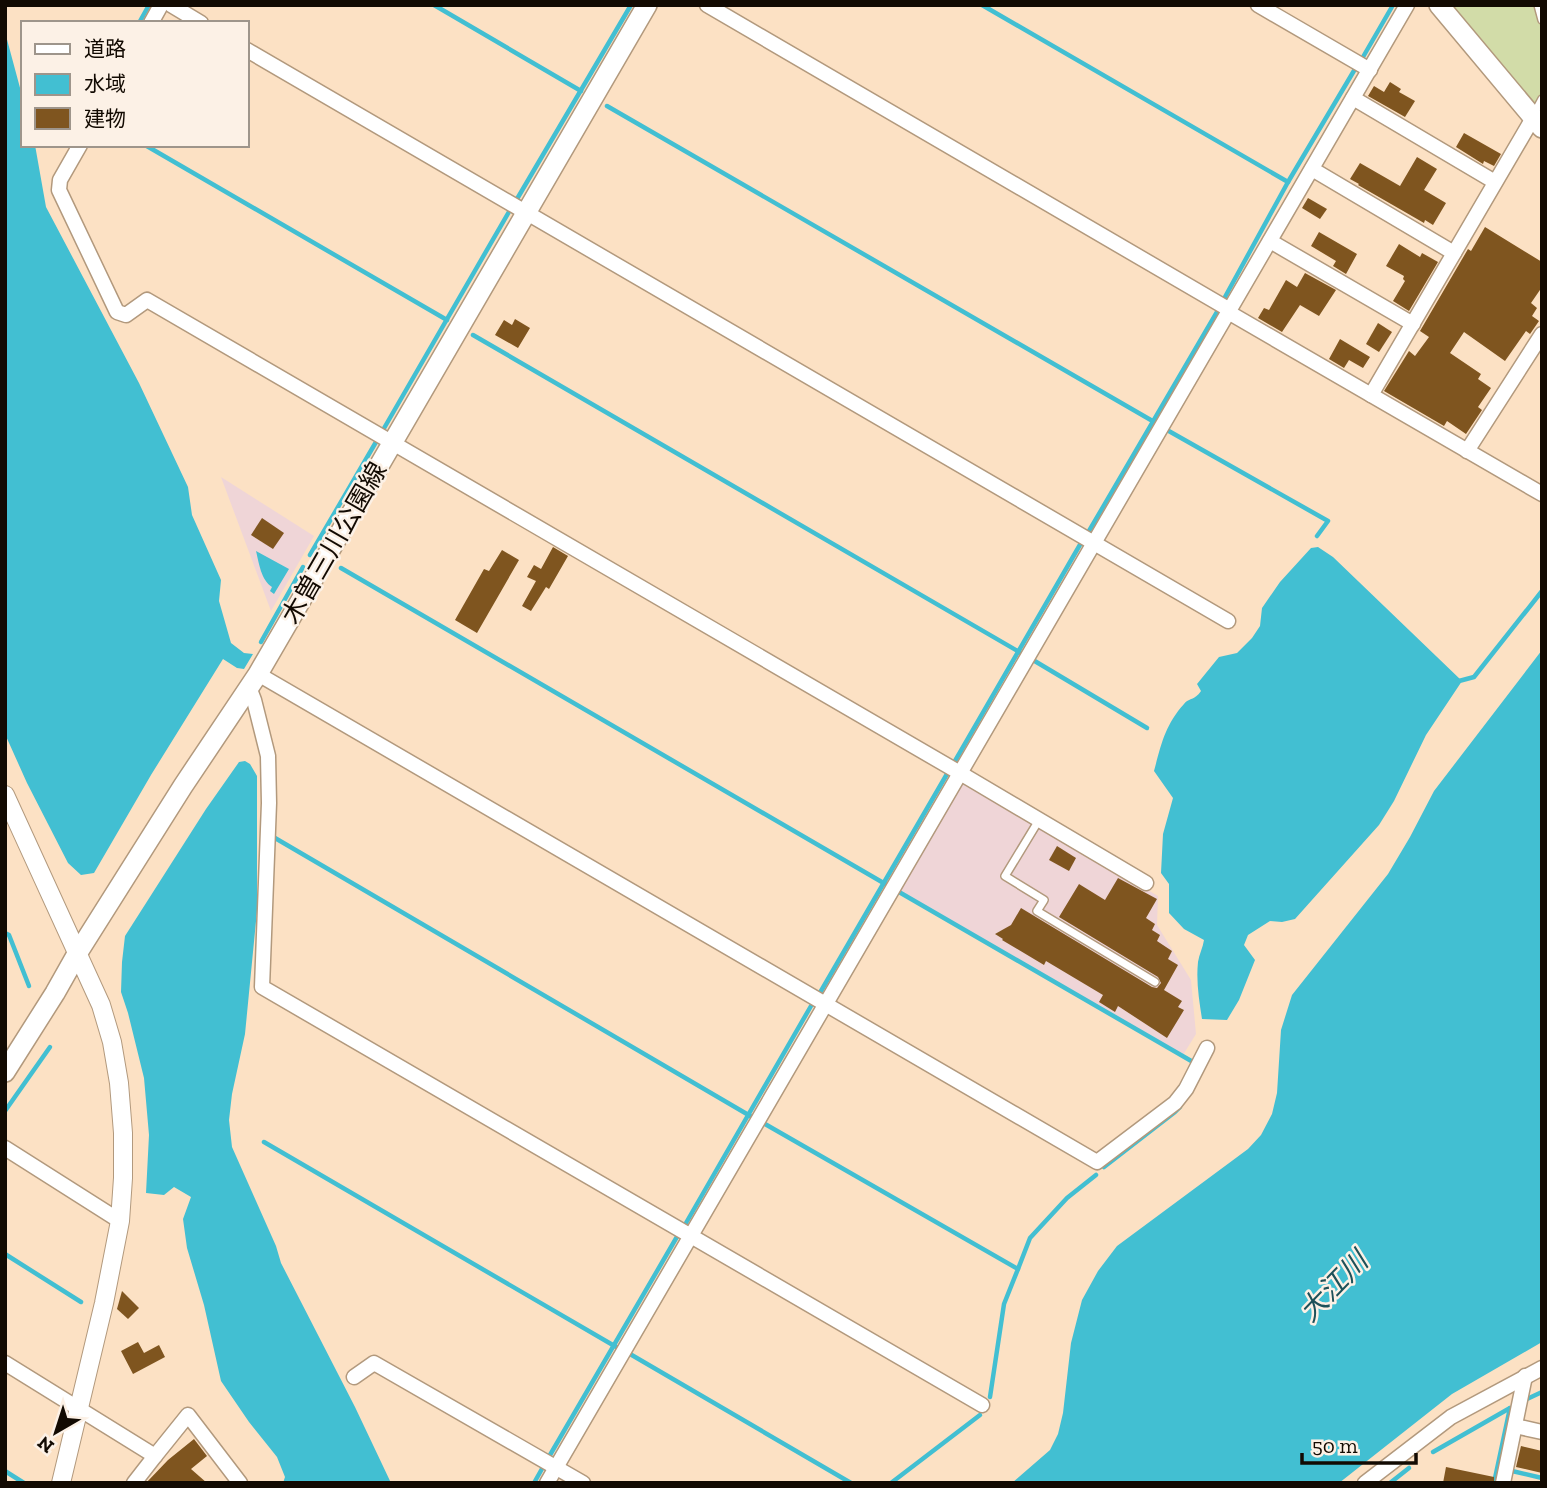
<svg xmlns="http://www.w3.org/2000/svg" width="1547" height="1488" viewBox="0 0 1547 1488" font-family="'Zilla Slab','Noto Sans JP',serif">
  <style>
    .industrial { fill: #efd5d7 }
    .green { fill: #d2dca8 }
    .water { fill: #42bfd2 }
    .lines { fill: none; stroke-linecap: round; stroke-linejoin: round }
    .stream { stroke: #42bfd2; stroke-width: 4.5 }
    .building { fill: #7f551f }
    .service-casing { stroke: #b2997d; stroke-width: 10 }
    .minor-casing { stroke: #b2997d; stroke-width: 17 }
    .tertiary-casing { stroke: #b2997d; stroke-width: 20 }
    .secondary-casing { stroke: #b2997d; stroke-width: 22 }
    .service { stroke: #fff; stroke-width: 7 }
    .minor { stroke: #fff; stroke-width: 14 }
    .tertiary { stroke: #fff; stroke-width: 18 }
    .secondary { stroke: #fff; stroke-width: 19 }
    .labels { text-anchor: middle; stroke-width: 5; stroke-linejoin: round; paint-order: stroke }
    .street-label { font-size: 26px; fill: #120a02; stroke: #fcf1e6 }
    .water-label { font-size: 28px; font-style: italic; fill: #1d5159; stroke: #fcf1e6 }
  </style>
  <rect width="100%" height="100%" fill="#fce1c4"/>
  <g class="industrial">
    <path d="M 221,477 L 314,536 L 271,611 Z"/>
    <path d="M 966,782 L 1158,896 L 1157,925 L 1191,980 L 1196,1034 L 1183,1055 L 899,890 L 962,783 Z"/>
  </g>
  <path class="green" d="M 1450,5 L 1542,5 L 1542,117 Z"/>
  <g class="water">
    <path d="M 5,32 L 23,99 L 23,145 L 35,145 L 46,207 L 139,383 L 188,487 L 192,515 L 221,580 L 219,601 L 231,643 L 244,653 L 253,654 L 244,669 L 237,668 L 223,659 L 151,775 L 94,873 L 81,875 L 68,863 L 27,783 L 5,734 Z"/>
    <path d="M 1318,547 L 1333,557 L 1462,681 L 1426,735 L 1394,801 L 1379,825 L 1295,919 L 1282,922 L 1270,921 L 1248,935 L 1244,945 L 1255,960 L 1239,1000 L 1227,1020 L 1202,1019 C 1199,1000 1196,981 1198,962 C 1199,955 1203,947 1204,940 L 1184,929 L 1169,913 L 1169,884 L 1161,873 L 1163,834 L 1173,798 L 1154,771 C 1161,745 1165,725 1184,704 C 1190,697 1194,701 1201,691 L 1197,684 L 1219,657 L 1237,653 L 1252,638 L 1260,626 L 1262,608 L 1280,582 L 1311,548 Z"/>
    <path d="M 256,551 L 289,569 L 274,594 L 270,591 L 272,587 C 261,580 259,563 256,551 Z"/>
    <path d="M 1542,650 L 1542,1342 L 1452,1394 L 1339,1483 L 1012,1483 L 1050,1450 L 1058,1434 L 1063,1413 L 1071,1343 L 1082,1300 L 1098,1271 L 1117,1246 L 1248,1149 L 1261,1135 L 1272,1114 L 1277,1093 L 1281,1030 L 1292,995 L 1388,874 L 1410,837 L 1434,791 Z"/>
    <path d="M 245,761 L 250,764 L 257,776 L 257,911 L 245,1034 L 232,1094 L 229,1120 L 232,1147 L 276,1246 L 281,1263 L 355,1407 L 391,1483 L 283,1483 L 285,1477 L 277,1457 L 249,1422 L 221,1381 L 204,1305 L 187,1248 L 183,1219 L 191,1197 L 174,1187 L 164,1195 L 146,1193 L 149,1135 L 144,1078 L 128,1013 L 121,992 L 122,962 L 125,936 L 206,809 L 239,762 Z"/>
  </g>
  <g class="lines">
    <g class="stream">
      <path d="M 434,5 L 581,91"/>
      <path d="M 982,5 L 1288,182"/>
      <path d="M 139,23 L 149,5"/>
      <path d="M 1363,57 L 1393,5"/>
      <path d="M 607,106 L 1156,423"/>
      <path d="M 145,145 L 447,320"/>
      <path d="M 517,199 L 631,5"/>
      <path d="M 1225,297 L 1288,182 L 1355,69"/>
      <path d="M 473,335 L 1021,653"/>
      <path d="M 383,430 L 510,210"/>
      <path d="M 1167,430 L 1328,521 L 1317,536"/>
      <path d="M 1089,531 L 1217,312"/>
      <path d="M 310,555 L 376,442"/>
      <path d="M 341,568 L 887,885"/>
      <path d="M 261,642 L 303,567"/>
      <path d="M 1033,660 L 1147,728"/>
      <path d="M 1459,681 L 1474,677 L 1542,591"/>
      <path d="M 955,761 L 1081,543"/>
      <path d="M 275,838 L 752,1117"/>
      <path d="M 899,892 L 1193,1062"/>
      <path d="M 5,933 L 9,935 L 29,986"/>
      <path d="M 821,991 L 947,774"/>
      <path d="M 5,1111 L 50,1047"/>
      <path d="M 765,1124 L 1018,1269 L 1004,1304 L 990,1397"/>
      <path d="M 264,1142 L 618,1348"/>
      <path d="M 1104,1167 L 1175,1112 L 1180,1107"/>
      <path d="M 686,1223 L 811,1006"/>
      <path d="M 5,1254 L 81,1302"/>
      <path d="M 1018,1269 L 1030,1238 L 1067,1198 L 1096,1175"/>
      <path d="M 630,1354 L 851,1483"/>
      <path d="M 1527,1399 L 1542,1392"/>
      <path d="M 1433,1452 L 1510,1408"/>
      <path d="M 550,1455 L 678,1235"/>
      <path d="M 5,1471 L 24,1483"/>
      <path d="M 1512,1471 L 1542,1478"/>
      <path d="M 534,1483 L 543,1467"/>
      <path d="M 891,1483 L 980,1415"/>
      <path d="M 1390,1483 L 1409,1468"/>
      <path d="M 1494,1483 L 1510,1408"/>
    </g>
  </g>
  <g class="building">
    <path d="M 1390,82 L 1401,89 L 1399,92 L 1415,101 L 1405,117 L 1368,96 L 1374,86 L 1384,92 Z"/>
    <path d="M 1464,133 L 1501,154 L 1494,166 L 1484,161 L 1483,164 L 1456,147 Z"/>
    <path d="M 1417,157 L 1437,169 L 1424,190 L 1446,203 L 1433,225 L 1425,220 L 1424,223 L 1358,185 L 1359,184 L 1350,179 L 1360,163 L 1400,186 Z"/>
    <path d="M 1308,198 L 1327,209 L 1320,219 L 1302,208 Z"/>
    <path d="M 1485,227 L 1542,262 L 1542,287 L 1531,303 L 1537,308 L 1532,316 L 1539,321 L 1530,334 L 1526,331 L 1505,361 L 1464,332 L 1450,353 L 1481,374 L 1478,379 L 1491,388 L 1478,407 L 1482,410 L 1466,434 L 1447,421 L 1444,426 L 1384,391 L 1409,351 L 1415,356 L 1429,337 L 1420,331 L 1468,249 L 1471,251 Z"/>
    <path d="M 1319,232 L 1357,254 L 1346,274 L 1333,266 L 1336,261 L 1311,246 Z"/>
    <path d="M 1399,244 L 1420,257 L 1422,253 L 1438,262 L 1409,311 L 1393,301 L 1405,281 L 1403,279 L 1404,276 L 1386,266 Z"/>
    <path d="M 1305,273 L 1336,290 L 1319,316 L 1300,305 L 1282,332 L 1258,318 L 1264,308 L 1269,310 L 1286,280 L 1297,287 Z"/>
    <path d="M 515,319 L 530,328 L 518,348 L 495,335 L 504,320 L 512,325 Z"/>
    <path d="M 1378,323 L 1392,332 L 1379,352 L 1366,344 Z"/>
    <path d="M 1340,339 L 1370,357 L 1363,368 L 1349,360 L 1344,368 L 1329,359 Z"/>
    <path d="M 262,518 L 284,533 L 273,549 L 251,535 Z"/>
    <path d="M 553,547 L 568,556 L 549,589 L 546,587 L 531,611 L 522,606 L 536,581 L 527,577 L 534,565 L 541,569 Z"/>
    <path d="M 502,550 L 519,560 L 477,633 L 455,620 L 484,569 L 489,571 Z"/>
    <path d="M 1057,846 L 1076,858 L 1069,871 L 1049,860 Z"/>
    <path d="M 1118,878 L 1157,899 L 1146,918 L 1155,924 L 1152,930 L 1160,935 L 1157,941 L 1172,951 L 1168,959 L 1178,965 L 1164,990 L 1182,1001 L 1178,1007 L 1184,1010 L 1167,1038 L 1118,1006 L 1115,1012 L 1099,1002 L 1103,995 L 1046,961 L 1044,965 L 1002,940 L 1003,939 L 995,934 L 1011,925 L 1021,908 L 1152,987 L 1157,988 L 1161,983 L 1158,977 L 1059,917 L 1079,884 L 1105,900 Z"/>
    <path d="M 122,1291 L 139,1308 L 128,1319 L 117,1309 Z"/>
    <path d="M 138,1342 L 144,1353 L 159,1345 L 165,1357 L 133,1374 L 121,1351 Z"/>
    <path d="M 194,1439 L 207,1456 L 191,1469 L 207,1483 L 146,1483 L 168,1460 Z"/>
    <path d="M 1521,1446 L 1542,1451 L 1542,1473 L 1516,1467 Z"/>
    <path d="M 1446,1467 L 1494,1477 L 1494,1483 L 1443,1483 Z"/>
  </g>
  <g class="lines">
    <defs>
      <g id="service">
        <path d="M 1538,5 L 1542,20"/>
        <path d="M 1534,114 L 1542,99"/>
        <path d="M 1039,820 L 1005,876 L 1044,900 L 1037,911 L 1155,982"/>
      </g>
      <g id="minor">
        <path d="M 171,5 L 201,23"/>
        <path d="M 707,5 L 1230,310"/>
        <path d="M 1258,5 L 1370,70"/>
        <path d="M 151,23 L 161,5"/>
        <path d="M 247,50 L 1228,621"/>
        <path d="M 1353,98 L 1495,182"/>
        <path d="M 80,145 L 60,180 L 59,190 L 117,312 L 126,315 L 147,300 L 960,773 L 1146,883"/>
        <path d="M 1312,169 L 1454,253"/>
        <path d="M 1270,241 L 1413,324"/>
        <path d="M 1228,312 L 1542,494"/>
        <path d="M 1371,395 L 1533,118"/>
        <path d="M 1467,451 L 1542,334"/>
        <path d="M 258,674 L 1097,1162 L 1175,1103 L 1186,1089 L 1207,1048"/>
        <path d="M 249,687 L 254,700 L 268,756 L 269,803 L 262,987 L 982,1405"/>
        <path d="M 5,1148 L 120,1221"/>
        <path d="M 5,1363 L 155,1456 L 134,1483"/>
        <path d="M 354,1377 L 374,1363 L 583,1483"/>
        <path d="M 1515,1426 L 1542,1432"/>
        <path d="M 155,1456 L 188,1415 L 240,1483"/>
        <path d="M 547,1483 L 1407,5"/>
        <path d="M 1365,1483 L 1451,1417 L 1542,1368"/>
        <path d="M 1503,1483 L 1525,1376"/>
      </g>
      <path id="tertiary" d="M 5,795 L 101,1005 L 112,1042 L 119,1083 L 123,1133 L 123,1178 L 120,1221 L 104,1303 L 61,1483"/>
      <g id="secondary">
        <path d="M 1439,5 L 1542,128"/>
        <path d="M 5,1072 L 55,993 L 77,954 L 183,786 L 258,674 L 647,5"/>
      </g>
    </defs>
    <use href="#service" class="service-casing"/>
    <use href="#minor" class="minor-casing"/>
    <use href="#tertiary" class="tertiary-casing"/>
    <use href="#secondary" class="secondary-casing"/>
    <use href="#service" class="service"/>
    <use href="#minor" class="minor"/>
    <use href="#tertiary" class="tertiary"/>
    <use href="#secondary" class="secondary"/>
  </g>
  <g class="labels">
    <g class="street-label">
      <text transform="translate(334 543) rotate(-60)" y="9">木曽三川公園線</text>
    </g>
    <g class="water-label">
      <text transform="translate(1333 1286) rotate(-46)" y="10">大江川</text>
    </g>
  </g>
  <rect width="1547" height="1488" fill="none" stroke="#120a02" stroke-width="14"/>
  <rect x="21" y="21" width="228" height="126" fill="#fcf1e6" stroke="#9e958b" stroke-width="2"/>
  <rect x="35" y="44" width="35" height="10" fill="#ffffff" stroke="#9e958b" stroke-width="2"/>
  <text x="84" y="56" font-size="21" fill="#120a02">道路</text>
  <rect x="35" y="74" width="35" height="21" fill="#42bfd2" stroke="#9e958b" stroke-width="2"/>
  <text x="84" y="91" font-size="21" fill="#120a02">水域</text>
  <rect x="35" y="108" width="35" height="21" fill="#7f551f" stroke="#9e958b" stroke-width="2"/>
  <text x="84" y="126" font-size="21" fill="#120a02">建物</text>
  <g transform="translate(56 1432) rotate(219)" stroke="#fcf1e6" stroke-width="5" paint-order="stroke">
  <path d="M0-5L12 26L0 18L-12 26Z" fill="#120a02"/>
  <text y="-10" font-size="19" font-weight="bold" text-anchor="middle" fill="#120a02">N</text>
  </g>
  <path d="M1302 1453v10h114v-10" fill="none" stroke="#120a02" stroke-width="3.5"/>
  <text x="1312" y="1453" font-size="21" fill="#120a02" stroke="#fcf1e6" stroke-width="5" paint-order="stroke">50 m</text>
</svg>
